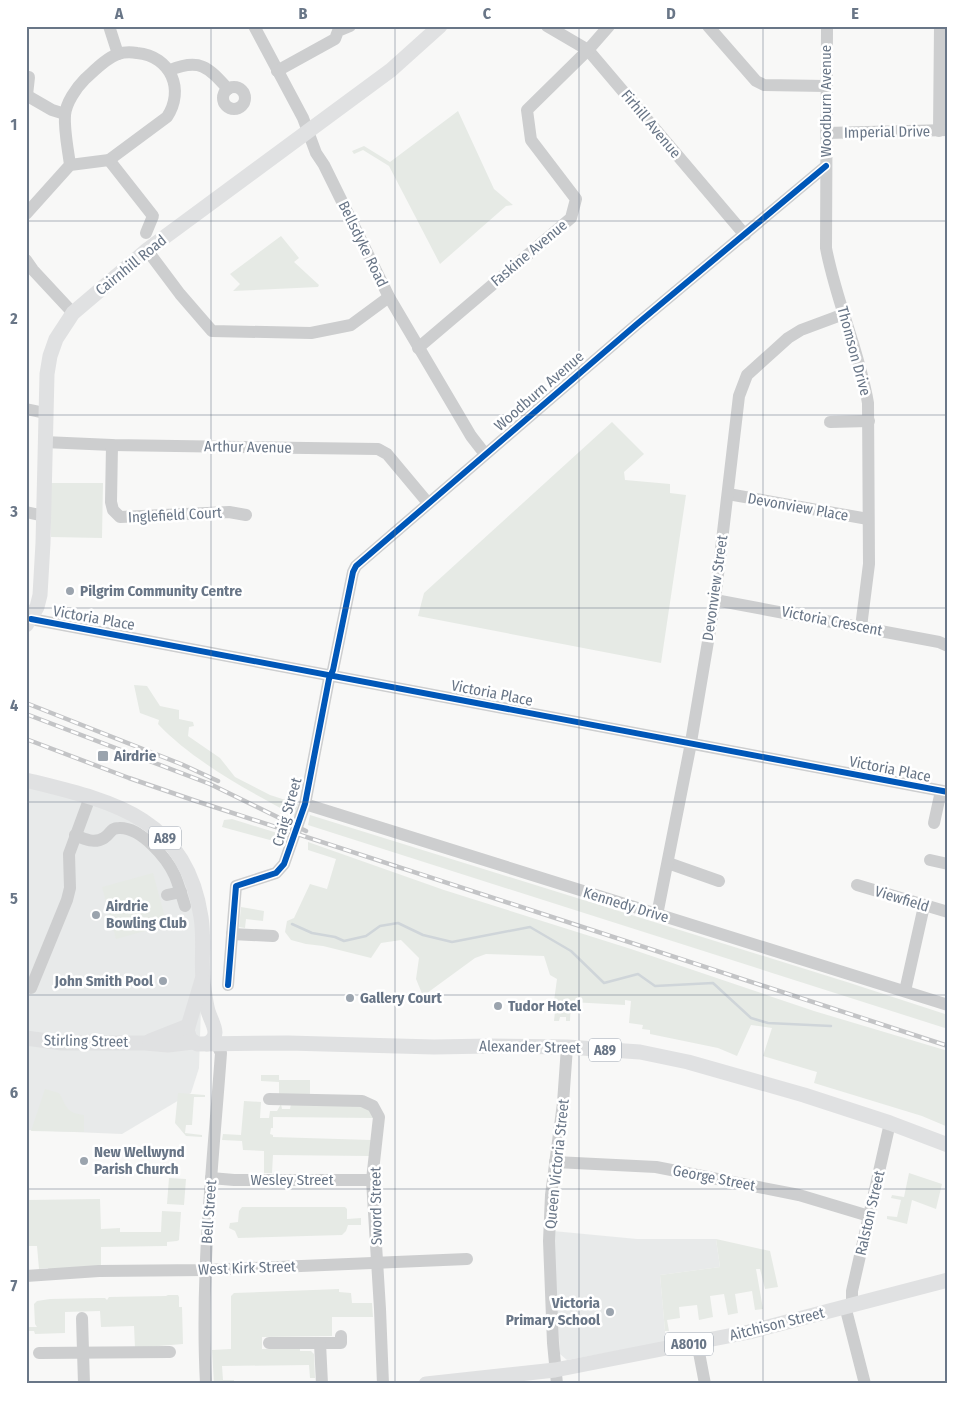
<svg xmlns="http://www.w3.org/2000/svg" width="974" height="1410" viewBox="0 0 974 1410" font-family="'Fira Sans Condensed',sans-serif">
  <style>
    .built { fill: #e8eaea }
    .green { fill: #e6eae5 }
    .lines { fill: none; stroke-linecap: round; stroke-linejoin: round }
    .stream { stroke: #cfd5d9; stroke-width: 2.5 }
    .minor { stroke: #cdcecf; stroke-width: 12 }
    .major { stroke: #e0e1e2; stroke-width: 15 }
    .rail-casing { stroke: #c3c4c6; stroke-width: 4.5 }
    .rail { stroke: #fff; stroke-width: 2.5; stroke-dasharray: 8; stroke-linecap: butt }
    .cycleway-casing { stroke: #fff; stroke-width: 9 }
    .cycleway { stroke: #0057b8; stroke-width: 6 }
    .grid { fill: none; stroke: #697687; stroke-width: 1; stroke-opacity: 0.55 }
    .poi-dot { fill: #9ba4ae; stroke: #fff; stroke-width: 2 }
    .labels { text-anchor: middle; stroke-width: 5; stroke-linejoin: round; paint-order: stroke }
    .shield { fill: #fff; stroke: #969fab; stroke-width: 1 }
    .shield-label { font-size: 14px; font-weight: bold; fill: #697687 }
    .street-label { font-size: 15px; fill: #697687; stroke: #fff }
    .poi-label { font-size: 15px; font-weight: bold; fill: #697687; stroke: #fff; text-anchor: start }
    .neatline { fill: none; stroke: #697687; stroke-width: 2 }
    .grid-label { font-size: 16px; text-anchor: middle; font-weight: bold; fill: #697687 }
  </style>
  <rect width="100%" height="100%" fill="#f8f8f7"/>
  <g class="built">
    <path d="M 26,780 L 118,806 L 190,877 L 202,977 L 199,1068 L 191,1093 L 122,1134 L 26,1130 Z"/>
    <path d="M 553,1231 L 637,1239 L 716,1239 L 720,1267 L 660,1275 L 666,1342 L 567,1360 L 560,1354 Z"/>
  </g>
  <g class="green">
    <path d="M 458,111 L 494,189 L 513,205 L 506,206 L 440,264 L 389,166 L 363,150 L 354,154 L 352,151 L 364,146 L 390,162 Z"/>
    <path d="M 281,236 L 299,258 L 294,262 L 319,285 L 318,287 L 233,291 L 240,284 L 230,274 Z"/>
    <path d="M 612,422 L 644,454 L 624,472 L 625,480 L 670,484 L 670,493 L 686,495 L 661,663 L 418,616 L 424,593 Z"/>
    <path d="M 51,483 L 103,483 L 102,538 L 51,537 Z"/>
    <path d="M 134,685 L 147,686 L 160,706 L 179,710 L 179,719 L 193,722 L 194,726 L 189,727 L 188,736 L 220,758 L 235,777 L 270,795 L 298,804 L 295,816 C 249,791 194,762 158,724 L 159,720 L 140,713 Z"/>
    <path d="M 310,815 L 850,983 L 948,1015 L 948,1029 L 308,825 Z"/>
    <path d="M 232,819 L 287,836 L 285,844 L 222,827 L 224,820 Z"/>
    <path d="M 308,842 L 444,890 L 631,949 L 814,1011 L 948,1051 L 948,1127 L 922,1116 L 814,1083 L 817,1072 L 763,1056 L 772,1028 L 751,1025 L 737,1056 L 718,1048 L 650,1034 L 650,1030 L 642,1029 L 643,1025 L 629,1023 L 631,1001 L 625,1000 L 625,1005 L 571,1002 L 570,1021 L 566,1021 L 566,1017 L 560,1017 L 559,1021 L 554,1021 L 556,1002 L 554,1001 L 557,979 L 550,975 L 544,956 L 486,954 L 475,958 L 423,996 L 416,979 L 419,958 L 401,940 L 381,943 L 371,958 L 323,946 L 306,944 L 291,940 L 285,932 L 287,921 L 294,918 L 310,884 L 327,889 L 336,859 L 308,850 Z"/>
    <path d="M 153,873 L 167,925 L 116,939 L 102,887 Z"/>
    <path d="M 241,907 L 264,911 L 263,921 L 246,919 L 245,928 L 239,927 Z"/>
    <path d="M 261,1075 L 279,1075 L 279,1080 L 310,1080 L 310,1095 L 279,1094 L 279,1082 L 261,1081 Z"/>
    <path d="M 45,1089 L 59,1093 C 67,1107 66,1113 84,1115 L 84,1132 L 31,1131 Z"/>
    <path d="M 178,1093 L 205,1095 L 205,1097 L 194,1097 L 192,1125 L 186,1125 L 185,1133 L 202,1135 L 202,1137 L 186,1136 L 175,1123 Z"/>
    <path d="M 244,1101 L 261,1102 L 260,1118 L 269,1118 L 270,1111 L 277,1111 L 281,1104 L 282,1109 L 290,1109 L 291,1104 L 346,1105 L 368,1108 L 374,1118 L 273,1117 L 273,1128 L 271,1128 L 270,1134 L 273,1135 L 273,1137 L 371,1140 L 369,1156 L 273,1155 L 272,1173 L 264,1173 L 264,1151 L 243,1150 L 242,1141 L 222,1140 L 223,1134 L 241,1135 Z"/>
    <path d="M 909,1173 L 942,1184 L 936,1209 L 912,1200 L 907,1224 L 887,1219 L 887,1216 L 897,1217 L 901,1200 L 891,1198 L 892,1195 L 904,1197 Z"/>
    <path d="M 169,1178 L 186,1179 L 184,1205 L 167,1204 Z"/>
    <path d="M 100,1199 L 101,1229 L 120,1228 L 120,1232 L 161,1232 L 162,1211 L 181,1212 L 179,1240 L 177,1241 L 167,1242 L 167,1246 L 165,1246 L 101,1247 L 101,1271 L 49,1274 L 48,1268 L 39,1269 L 37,1246 L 26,1246 L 26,1200 Z"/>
    <path d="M 242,1207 L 345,1207 L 347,1209 L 347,1219 L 361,1218 L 361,1225 L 348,1225 L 346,1231 L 342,1235 L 238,1238 L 235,1231 L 229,1228 L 230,1223 L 238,1222 L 239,1211 Z"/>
    <path d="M 716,1239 L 770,1251 L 778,1287 L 765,1289 L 760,1269 L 756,1269 L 763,1309 L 755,1310 L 752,1291 L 735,1294 L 738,1313 L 728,1315 L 724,1294 L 710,1296 L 713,1317 L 699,1320 L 697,1305 L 679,1307 L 680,1318 L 667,1320 L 669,1331 L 665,1331 L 660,1275 L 720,1267 Z"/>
    <path d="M 339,1289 L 339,1292 L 351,1293 L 352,1303 L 372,1303 L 373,1317 L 332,1317 L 332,1336 L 262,1337 L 262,1349 L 300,1348 L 300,1351 L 311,1351 L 314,1354 L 315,1378 L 310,1378 L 309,1365 L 222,1366 L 223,1380 L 234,1380 L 234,1384 L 214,1384 L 212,1350 L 231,1349 L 231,1296 L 234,1293 Z"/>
    <path d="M 168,1295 L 178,1295 L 179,1297 L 179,1307 L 182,1307 L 183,1344 L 135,1348 L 134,1326 L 101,1327 L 100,1311 L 65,1312 L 65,1333 L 35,1334 L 34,1331 L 26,1331 L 26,1327 L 37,1327 L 35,1324 L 34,1304 L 37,1301 L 50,1299 L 98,1298 L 105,1298 L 107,1300 L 109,1297 L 166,1296 Z"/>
  </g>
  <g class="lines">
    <path class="stream" d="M 292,924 L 312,933 L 335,937 L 344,941 L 366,936 L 380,926 L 398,923 L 423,935 L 452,942 L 530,927 L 571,951 L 604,983 L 638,974 L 655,986 L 713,983 L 751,1018 L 768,1023 L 831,1026"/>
    <g class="minor">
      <path d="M 109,26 L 118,54"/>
      <path d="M 254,26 L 303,118 L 316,153 L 324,165 L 389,297 L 471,436 L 485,454"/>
      <path d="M 547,26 L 588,50 L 745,235"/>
      <path d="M 708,26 L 756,81 L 764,85 L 826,86"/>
      <path d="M 827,26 L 826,248 C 836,301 859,350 868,403 L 869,564 L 861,627"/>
      <path d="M 170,70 C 200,58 208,67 228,89"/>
      <path d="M 277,71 L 335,39 L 338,31 L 350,26"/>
      <circle cx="234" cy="98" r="11"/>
      <path d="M 26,95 L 52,110 L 65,114"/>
      <path d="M 27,95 L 29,77"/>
      <path d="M 939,131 L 940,26"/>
      <path d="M 826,133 L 948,130"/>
      <path d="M 109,160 L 153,216 L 146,233"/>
      <path d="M 26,214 L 70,165 L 109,160 L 167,117 C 185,90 171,56 137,53 C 131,52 124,52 118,54 C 106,58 94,71 85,79 C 76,88 66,103 65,115 C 64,131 68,149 70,165"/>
      <path d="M 147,250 L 180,294 L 212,331 L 311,333 L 351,325 L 389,297"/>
      <path d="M 26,260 L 33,270 L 73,313"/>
      <path d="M 418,348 L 571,218 L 576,199 L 531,140 L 527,110 L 588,50 L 609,26"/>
      <path d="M 26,409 L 45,413"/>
      <path d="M 830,422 L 869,421"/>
      <path d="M 44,442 L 112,445 L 378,449 L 387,454 L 428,503"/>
      <path d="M 112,445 L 111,502 L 113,510 L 120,517 L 229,512 L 246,515"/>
      <path d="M 728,494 L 868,519"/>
      <path d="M 26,512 L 44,516"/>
      <path d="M 715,600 L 939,642 L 948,646"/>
      <path d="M 31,619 L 948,792"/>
      <path d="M 305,804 L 948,1005"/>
      <path d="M 934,823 L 941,791"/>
      <path d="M 75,835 C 84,839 94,844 104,838 C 111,834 110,828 119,828 C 141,827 167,858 175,876 C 179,886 182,896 185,906"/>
      <path d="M 930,860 L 948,864"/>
      <path d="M 668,863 L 719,881"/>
      <path d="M 857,885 L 948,912"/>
      <path d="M 167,895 L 181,892"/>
      <path d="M 657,915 L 690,748 L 715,600 L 739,396 L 747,375 L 788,338 L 801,330 L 844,314"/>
      <path d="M 232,934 L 273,936"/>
      <path d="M 228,985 L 236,886 L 276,873 L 284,864 L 305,804 L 329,679 L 333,670 L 353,572 L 356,566 L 637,324 L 826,166"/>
      <path d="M 31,988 L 67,900 L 70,888 L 69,854 L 90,797"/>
      <path d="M 905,991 L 924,906"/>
      <path d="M 269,1099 L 362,1101 L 373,1106 L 379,1117 L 372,1180 L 380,1309 L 383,1384"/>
      <path d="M 555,1162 L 656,1167 L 799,1195 L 869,1216"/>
      <path d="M 211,1178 L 234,1180 L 372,1180"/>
      <path d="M 26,1276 L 99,1271 L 205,1270 L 467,1259"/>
      <path d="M 852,1304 L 852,1291 L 890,1123"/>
      <path d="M 845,1306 L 865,1384"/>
      <path d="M 82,1318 L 84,1384"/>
      <path d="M 697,1342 L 705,1384"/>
      <path d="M 269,1343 L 341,1343 L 341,1336"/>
      <path d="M 320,1343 L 322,1384"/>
      <path d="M 39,1353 L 170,1352"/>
      <path d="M 206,1384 C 200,1273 213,1163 221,1053 L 218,1047 L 214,1044"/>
      <path d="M 557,1384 L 553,1343 L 549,1241 L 551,1195 L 563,1103 L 567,1047"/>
    </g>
    <g class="major">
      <path d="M 26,625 L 37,607 L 40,595 L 43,543 L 47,374 L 50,356 L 56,339 L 73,313 L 147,250 L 391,70 L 440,26"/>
      <path d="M 26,780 C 111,801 186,816 201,917 C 205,941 200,965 204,989 C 205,996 206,1004 208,1011 C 212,1024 222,1035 207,1044"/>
      <path d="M 202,980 L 187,1030 L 190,1039 L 197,1044 L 288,1043 L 434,1047 L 490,1046 L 567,1047 L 640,1052 L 688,1062 L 804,1095 L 890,1123 L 948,1145"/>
      <path d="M 26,1038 L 62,1043 L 145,1043 L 168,1045 L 193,1042"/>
      <path d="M 150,1041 L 188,1026"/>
      <path d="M 426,1384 L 555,1370 L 697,1342 L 749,1332 L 948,1280"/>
    </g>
    <defs>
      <g id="rail">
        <path d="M 26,703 L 181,764 L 218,781"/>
        <path d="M 26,714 L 210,784 L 306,831"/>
        <path d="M 26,739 L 129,778 L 193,800 L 948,1046"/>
      </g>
    </defs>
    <use href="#rail" class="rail-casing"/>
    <use href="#rail" class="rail"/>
    <defs>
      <g id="cycleway">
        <path d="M 31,619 L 948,792"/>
        <path d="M 228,985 L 236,886 L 276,873 L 284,864 L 305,804 L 329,679 L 333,670 L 353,572 L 356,566 L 637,324 L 826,166"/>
      </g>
    </defs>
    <use href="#cycleway" class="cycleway-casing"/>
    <use href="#cycleway" class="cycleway"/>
  </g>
  <path class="grid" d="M 211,26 L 211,1384M 395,26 L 395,1384M 579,26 L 579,1384M 763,26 L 763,1384M 26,221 L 948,221M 26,415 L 948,415M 26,608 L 948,608M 26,802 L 948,802M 26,995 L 948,995M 26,1189 L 948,1189"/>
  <g class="poi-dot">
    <circle cx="70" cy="591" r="5"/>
    <rect x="97" y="750" width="12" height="12" rx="2.5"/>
    <circle cx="96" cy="915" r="5"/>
    <circle cx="163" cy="981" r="5"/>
    <circle cx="350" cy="998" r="5"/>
    <circle cx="498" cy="1006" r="5"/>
    <circle cx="84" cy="1161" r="5"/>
    <circle cx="610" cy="1312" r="5"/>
  </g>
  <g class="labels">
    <g class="shield">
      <rect x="149" y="826.5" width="32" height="23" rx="4"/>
      <rect x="589" y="1038.5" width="32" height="23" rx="4"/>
      <rect x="665" y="1332.5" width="48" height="23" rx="4"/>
    </g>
    <g class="shield-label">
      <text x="165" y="843">A89</text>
      <text x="605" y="1055">A89</text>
      <text x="689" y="1349">A8010</text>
    </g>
    <g class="street-label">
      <text transform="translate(826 101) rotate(-90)" y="5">Woodburn Avenue</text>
      <text transform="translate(651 124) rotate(50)" y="5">Firhill Avenue</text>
      <text transform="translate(887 132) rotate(-1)" y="5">Imperial Drive</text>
      <text transform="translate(363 244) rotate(64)" y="5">Bellsdyke Road</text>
      <text transform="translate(529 253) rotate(-40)" y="5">Faskine Avenue</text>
      <text transform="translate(131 265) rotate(-39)" y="5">Cairnhill Road</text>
      <text transform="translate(854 351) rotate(75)" y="5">Thomson Drive</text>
      <text transform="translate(539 391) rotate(-41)" y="5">Woodburn Avenue</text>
      <text transform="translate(248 447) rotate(1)" y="5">Arthur Avenue</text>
      <text transform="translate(798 507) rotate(10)" y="5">Devonview Place</text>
      <text transform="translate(175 515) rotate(-3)" y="5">Inglefield Court</text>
      <text transform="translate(715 588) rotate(-82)" y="5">Devonview Street</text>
      <text transform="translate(94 618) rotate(10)" y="5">Victoria Place</text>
      <text transform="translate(832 621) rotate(11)" y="5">Victoria Crescent</text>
      <text transform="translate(492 693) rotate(11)" y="5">Victoria Place</text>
      <text transform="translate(890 769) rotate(11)" y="5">Victoria Place</text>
      <text transform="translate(287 812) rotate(-74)" y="5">Craig Street</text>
      <text transform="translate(902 899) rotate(17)" y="5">Viewfield</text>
      <text transform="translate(626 905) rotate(17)" y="5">Kennedy Drive</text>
      <text transform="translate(86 1041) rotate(1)" y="5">Stirling Street</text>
      <text transform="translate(530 1047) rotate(1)" y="5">Alexander Street</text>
      <text transform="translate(557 1164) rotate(-84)" y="5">Queen Victoria Street</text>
      <text transform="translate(714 1178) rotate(11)" y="5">George Street</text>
      <text x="292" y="1185">Wesley Street</text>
      <text transform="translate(376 1206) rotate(-91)" y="5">Sword Street</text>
      <text transform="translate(209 1212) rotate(-86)" y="5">Bell Street</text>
      <text transform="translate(870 1213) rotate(-77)" y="5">Ralston Street</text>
      <text transform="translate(247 1268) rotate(-2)" y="5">West Kirk Street</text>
      <text transform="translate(777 1324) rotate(-14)" y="5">Aitchison Street</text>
    </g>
    <g class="poi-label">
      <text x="80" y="596">Pilgrim Community Centre</text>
      <text x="114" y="761">Airdrie</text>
      <text x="106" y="911">Airdrie<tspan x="106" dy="17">Bowling Club</tspan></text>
      <text x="153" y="986" text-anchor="end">John Smith Pool</text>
      <text x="360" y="1003">Gallery Court</text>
      <text x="508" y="1011">Tudor Hotel</text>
      <text x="94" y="1157">New Wellwynd<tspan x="94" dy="17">Parish Church</tspan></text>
      <text x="600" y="1308" text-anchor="end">Victoria<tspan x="600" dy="17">Primary School</tspan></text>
    </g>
  </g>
  <rect width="974" height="1410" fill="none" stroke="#ffffff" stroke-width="55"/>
  <rect x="28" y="28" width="918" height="1354" class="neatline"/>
  <g class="grid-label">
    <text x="119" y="19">A</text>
    <text x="303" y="19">B</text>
    <text x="487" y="19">C</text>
    <text x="671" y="19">D</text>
    <text x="855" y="19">E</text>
    <text x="14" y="130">1</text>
    <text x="14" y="324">2</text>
    <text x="14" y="517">3</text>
    <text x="14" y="711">4</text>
    <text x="14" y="904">5</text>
    <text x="14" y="1098">6</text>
    <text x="14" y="1291">7</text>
  </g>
</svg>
